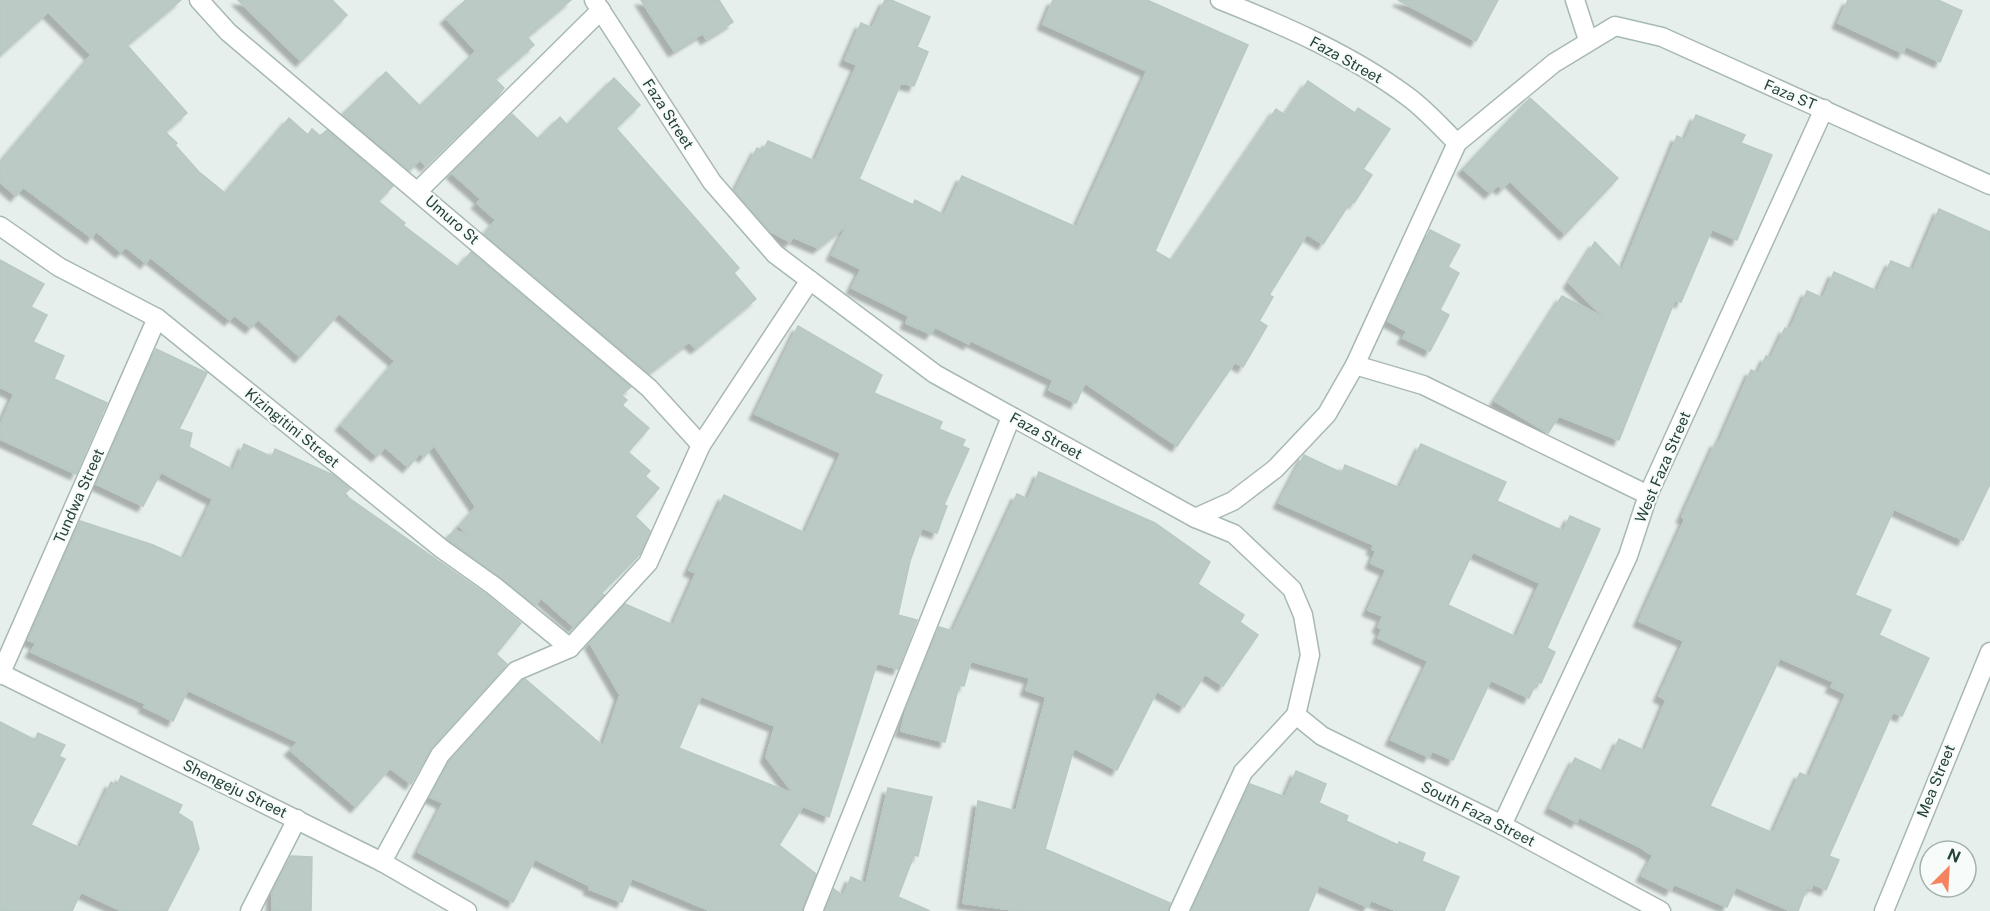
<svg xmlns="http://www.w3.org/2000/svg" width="1990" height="911" viewBox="0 0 1990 911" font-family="'Public Sans',sans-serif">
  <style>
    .building { fill: #bbcac4; stroke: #b8c9c2; stroke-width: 1.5; fill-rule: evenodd; filter: url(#shadow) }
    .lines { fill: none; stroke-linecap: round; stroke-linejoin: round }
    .street-casing { stroke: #a8b8b2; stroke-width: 21 }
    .street { stroke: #fff; stroke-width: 18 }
    .labels { text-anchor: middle; stroke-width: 4.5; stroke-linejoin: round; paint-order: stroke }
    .street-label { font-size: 15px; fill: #24423a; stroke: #f7fbf9 }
  </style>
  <defs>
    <filter id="shadow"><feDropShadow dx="-5.5" dy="5.5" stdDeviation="1.5" flood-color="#0004"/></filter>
  </defs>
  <rect width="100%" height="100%" fill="#e6efeb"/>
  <g class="building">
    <path d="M 0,0 L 181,0 L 127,45 L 187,113 L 165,132 L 177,143 L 175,145 L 199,172 L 225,193 L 289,118 L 308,135 L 312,129 L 320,136 L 327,130 L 393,186 L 378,201 L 405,223 L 403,225 L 458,267 L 471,252 L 631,387 L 621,395 L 627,400 L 622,405 L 649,428 L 628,452 L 650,471 L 645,476 L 659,488 L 635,516 L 650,531 L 640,554 L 601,593 L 604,595 L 574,627 L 541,598 L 535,605 L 447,538 L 455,530 L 471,537 L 459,526 L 476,507 L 434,445 L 424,457 L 420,453 L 408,467 L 385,447 L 377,456 L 341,425 L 395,361 L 339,313 L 300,357 L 258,319 L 251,328 L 234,315 L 230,320 L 150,257 L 146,263 L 126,247 L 121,252 L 96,231 L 92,238 L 23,187 L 16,196 L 0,182 L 0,162 L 91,55 L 48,12 L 0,55 Z"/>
    <path d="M 238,0 L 332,0 L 347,15 L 301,61 Z"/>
    <path d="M 466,0 L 571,0 L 527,37 L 534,45 L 495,79 L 504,88 L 496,98 L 426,166 L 420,160 L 409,170 L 343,114 L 386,72 L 420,106 L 476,51 L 446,18 Z"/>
    <path d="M 641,0 L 719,0 L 733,22 L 706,39 L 703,33 L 674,51 Z"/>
    <path d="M 885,0 L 891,0 L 930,17 L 917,47 L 928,52 L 914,86 L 901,83 L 859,179 L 913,205 L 915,200 L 944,215 L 962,176 L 1076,227 L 1147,71 L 1043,24 L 1053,0 L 1147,0 L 1248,45 L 1155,251 L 1172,261 L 1276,109 L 1285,115 L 1308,81 L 1355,113 L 1358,108 L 1390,129 L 1363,169 L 1372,175 L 1354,203 L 1351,201 L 1323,244 L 1307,234 L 1269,295 L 1273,297 L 1259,321 L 1267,326 L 1243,367 L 1235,362 L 1177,446 L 1085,383 L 1076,403 L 1049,390 L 1053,380 L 970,340 L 969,344 L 935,327 L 931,334 L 906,323 L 909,316 L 852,288 L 861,269 L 832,255 L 847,225 L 818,248 L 793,237 L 790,242 L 770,231 L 735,191 L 757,148 L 763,151 L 768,141 L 815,161 L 857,65 L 845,60 L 861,23 L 872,28 Z"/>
    <path d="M 1398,0 L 1498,0 L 1476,41 Z"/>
    <path d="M 1848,0 L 1938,0 L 1962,11 L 1940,62 L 1906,46 L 1903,53 L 1838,23 Z"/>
    <path d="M 614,78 L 640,105 L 616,128 L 739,268 L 734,273 L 756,299 L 696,348 L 689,342 L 649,373 L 484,234 L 496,220 L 477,203 L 481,199 L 452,173 L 512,114 L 538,139 L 560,117 L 567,125 Z"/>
    <path d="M 1530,98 L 1618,178 L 1565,234 L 1510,181 L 1502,189 L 1498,185 L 1490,193 L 1463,169 Z"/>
    <path d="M 1696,115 L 1745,135 L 1741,143 L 1772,155 L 1737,240 L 1712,229 L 1681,302 L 1675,300 L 1619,440 L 1559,416 L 1548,433 L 1495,401 L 1562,296 L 1605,318 L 1569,283 L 1595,242 L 1622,270 L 1677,136 L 1685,140 Z"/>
    <path d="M 1939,209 L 1990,232 L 1990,484 L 1963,540 L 1894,509 L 1855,595 L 1891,610 L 1879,635 L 1929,658 L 1902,716 L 1893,712 L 1829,856 L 1839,860 L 1826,890 L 1813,884 L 1811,889 L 1807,887 L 1798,911 L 1791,911 L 1736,887 L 1727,907 L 1674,884 L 1671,890 L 1642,876 L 1653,855 L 1644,850 L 1644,849 L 1579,817 L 1577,822 L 1550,808 L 1575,758 L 1604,772 L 1619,739 L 1645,751 L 1666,700 L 1659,696 L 1684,641 L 1639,621 L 1685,519 L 1682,517 L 1716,442 L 1719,443 L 1751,370 L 1758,373 L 1766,356 L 1771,358 L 1785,328 L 1789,330 L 1793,323 L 1807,291 L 1823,298 L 1834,272 L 1877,291 L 1891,261 L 1913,270 ZM 1780,658 L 1834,682 L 1831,687 L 1846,694 L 1809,777 L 1800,773 L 1773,833 L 1710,806 Z"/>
    <path d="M 1430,230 L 1460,245 L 1448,267 L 1459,273 L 1440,310 L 1449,315 L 1430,351 L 1403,338 L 1407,331 L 1388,321 Z"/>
    <path d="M 0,260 L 44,284 L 31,307 L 47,315 L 33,342 L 64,356 L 54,379 L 107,403 L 76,474 L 0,439 L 0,425 L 14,394 L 0,387 Z"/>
    <path d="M 798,326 L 882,375 L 874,393 L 942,422 L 939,429 L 965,440 L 962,446 L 969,449 L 944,505 L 947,506 L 937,533 L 922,528 L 910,561 L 898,615 L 917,620 L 898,669 L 877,663 L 829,817 L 803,806 L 779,845 L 816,874 L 802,911 L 711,911 L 632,878 L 622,902 L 589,889 L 590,886 L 535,859 L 513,902 L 418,852 L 443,803 L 430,797 L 449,762 L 523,680 L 525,679 L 603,746 L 620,695 L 590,643 L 625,604 L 673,625 L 696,573 L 689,570 L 724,495 L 805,533 L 841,453 L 755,414 ZM 701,696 L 775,726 L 766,757 L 794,794 L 679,748 Z"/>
    <path d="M 156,349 L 207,373 L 179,429 L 192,433 L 189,447 L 233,470 L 244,444 L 272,457 L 275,449 L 333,475 L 350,489 L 345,493 L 349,498 L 487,595 L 521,623 L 496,654 L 507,664 L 432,747 L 411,784 L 390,768 L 356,807 L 290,750 L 298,742 L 188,690 L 173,721 L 144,707 L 146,704 L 31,652 L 36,643 L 28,640 L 80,521 L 153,545 L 184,559 L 213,499 L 161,472 L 143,506 L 96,484 Z"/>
    <path d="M 1421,444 L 1506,482 L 1497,501 L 1563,531 L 1570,516 L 1600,529 L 1547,648 L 1555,652 L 1541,683 L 1537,681 L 1529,698 L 1491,680 L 1453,760 L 1432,751 L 1429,757 L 1391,740 L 1428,661 L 1378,638 L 1382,629 L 1378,627 L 1383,616 L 1368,610 L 1386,570 L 1371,563 L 1376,551 L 1372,549 L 1374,545 L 1279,503 L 1304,455 L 1342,473 L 1345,465 L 1400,488 ZM 1473,552 L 1540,583 L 1516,637 L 1448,605 Z"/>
    <path d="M 1039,472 L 1155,523 L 1210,562 L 1198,584 L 1244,615 L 1240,622 L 1258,635 L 1223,686 L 1205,674 L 1184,707 L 1157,691 L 1117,770 L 1074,748 L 1045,849 L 1170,903 L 1168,911 L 1020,911 L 963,903 L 978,801 L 1016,811 L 1046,697 L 1026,690 L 1030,678 L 971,661 L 964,686 L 959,685 L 945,742 L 901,731 L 906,710 L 939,627 L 953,631 L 1017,494 L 1028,499 Z"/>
    <path d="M 0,722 L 35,740 L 38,733 L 65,745 L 59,756 L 65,759 L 31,825 L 80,848 L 111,782 L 117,786 L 121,776 L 182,805 L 178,813 L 192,822 L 199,849 L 167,911 L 122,911 L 81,892 L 72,911 L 0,911 Z"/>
    <path d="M 1296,771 L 1326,784 L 1319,803 L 1348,816 L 1346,821 L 1398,845 L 1399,842 L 1425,853 L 1422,861 L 1459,877 L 1444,911 L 1397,911 L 1371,900 L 1368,907 L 1319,885 L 1308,911 L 1191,911 L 1250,784 L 1285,797 Z"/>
    <path d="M 888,788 L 932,797 L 918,856 L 914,855 L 898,897 L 930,911 L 825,911 L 834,889 L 843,896 L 851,877 L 866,884 Z"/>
    <path d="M 291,856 L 312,857 L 311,911 L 272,911 L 272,893 Z"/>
  </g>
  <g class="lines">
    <defs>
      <g id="street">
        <path d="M 199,0 L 228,32 L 649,388 L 701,445"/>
        <path d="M 594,0 L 712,182 L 775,254 L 935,374 L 1195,518 L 1233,501 L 1275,469 L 1327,414 L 1355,365 L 1457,143 L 1554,63 L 1615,26 L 1662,37 L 1990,185"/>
        <path d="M 1220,0 C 1283,25 1352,55 1407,96 C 1425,109 1441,127 1457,143"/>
        <path d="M 1575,0 L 1588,40"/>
        <path d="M 418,191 L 601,10"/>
        <path d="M 0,226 L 59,267 L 157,318 L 442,549 L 494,586 L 570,648"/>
        <path d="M 1355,365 L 1423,385 L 1648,495"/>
        <path d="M 0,673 L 382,862 L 467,911"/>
        <path d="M 0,675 L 157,318"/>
        <path d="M 1296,715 L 1322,736 L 1502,825 L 1661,911"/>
        <path d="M 1502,825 L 1628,556 L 1648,495 L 1824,109"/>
        <path d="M 382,862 L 440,755 L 516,671 L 570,648 L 648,563 L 701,445 L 810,280"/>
        <path d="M 250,911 L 297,819"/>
        <path d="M 813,911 L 1011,417"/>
        <path d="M 1179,911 L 1243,772 L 1296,715 L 1310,655 L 1303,615 L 1292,589 L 1234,534 L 1195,518"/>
        <path d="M 1884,911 L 1990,652"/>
      </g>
    </defs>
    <use href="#street" class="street-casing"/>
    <use href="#street" class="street"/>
  </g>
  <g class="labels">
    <g class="street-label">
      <text transform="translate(1346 60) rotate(29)" y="5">Faza Street</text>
      <text transform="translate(1790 95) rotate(23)" y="5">Faza ST</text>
      <text transform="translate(668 114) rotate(57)" y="5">Faza Street</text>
      <text transform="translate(452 220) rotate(41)" y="5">Umuro St</text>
      <text transform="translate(292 428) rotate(39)" y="5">Kizingitini Street</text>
      <text transform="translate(1046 436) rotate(29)" y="5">Faza Street</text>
      <text transform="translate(1663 467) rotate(-67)" y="5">West Faza Street</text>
      <text transform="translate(79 496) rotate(-66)" y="5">Tundwa Street</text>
      <text transform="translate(1936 781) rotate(-68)" y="5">Mea Street</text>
      <text transform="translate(235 789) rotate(26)" y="5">Shengeju Street</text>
      <text transform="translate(1478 814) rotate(27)" y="5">South Faza Street</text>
    </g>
  </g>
  <g transform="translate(1948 869) rotate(24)"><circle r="28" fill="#f7fbf9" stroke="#a3b1ad" stroke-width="1.5"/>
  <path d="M0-4.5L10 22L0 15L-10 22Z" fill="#f4845f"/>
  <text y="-9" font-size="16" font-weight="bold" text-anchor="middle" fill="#24423a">N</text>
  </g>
</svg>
